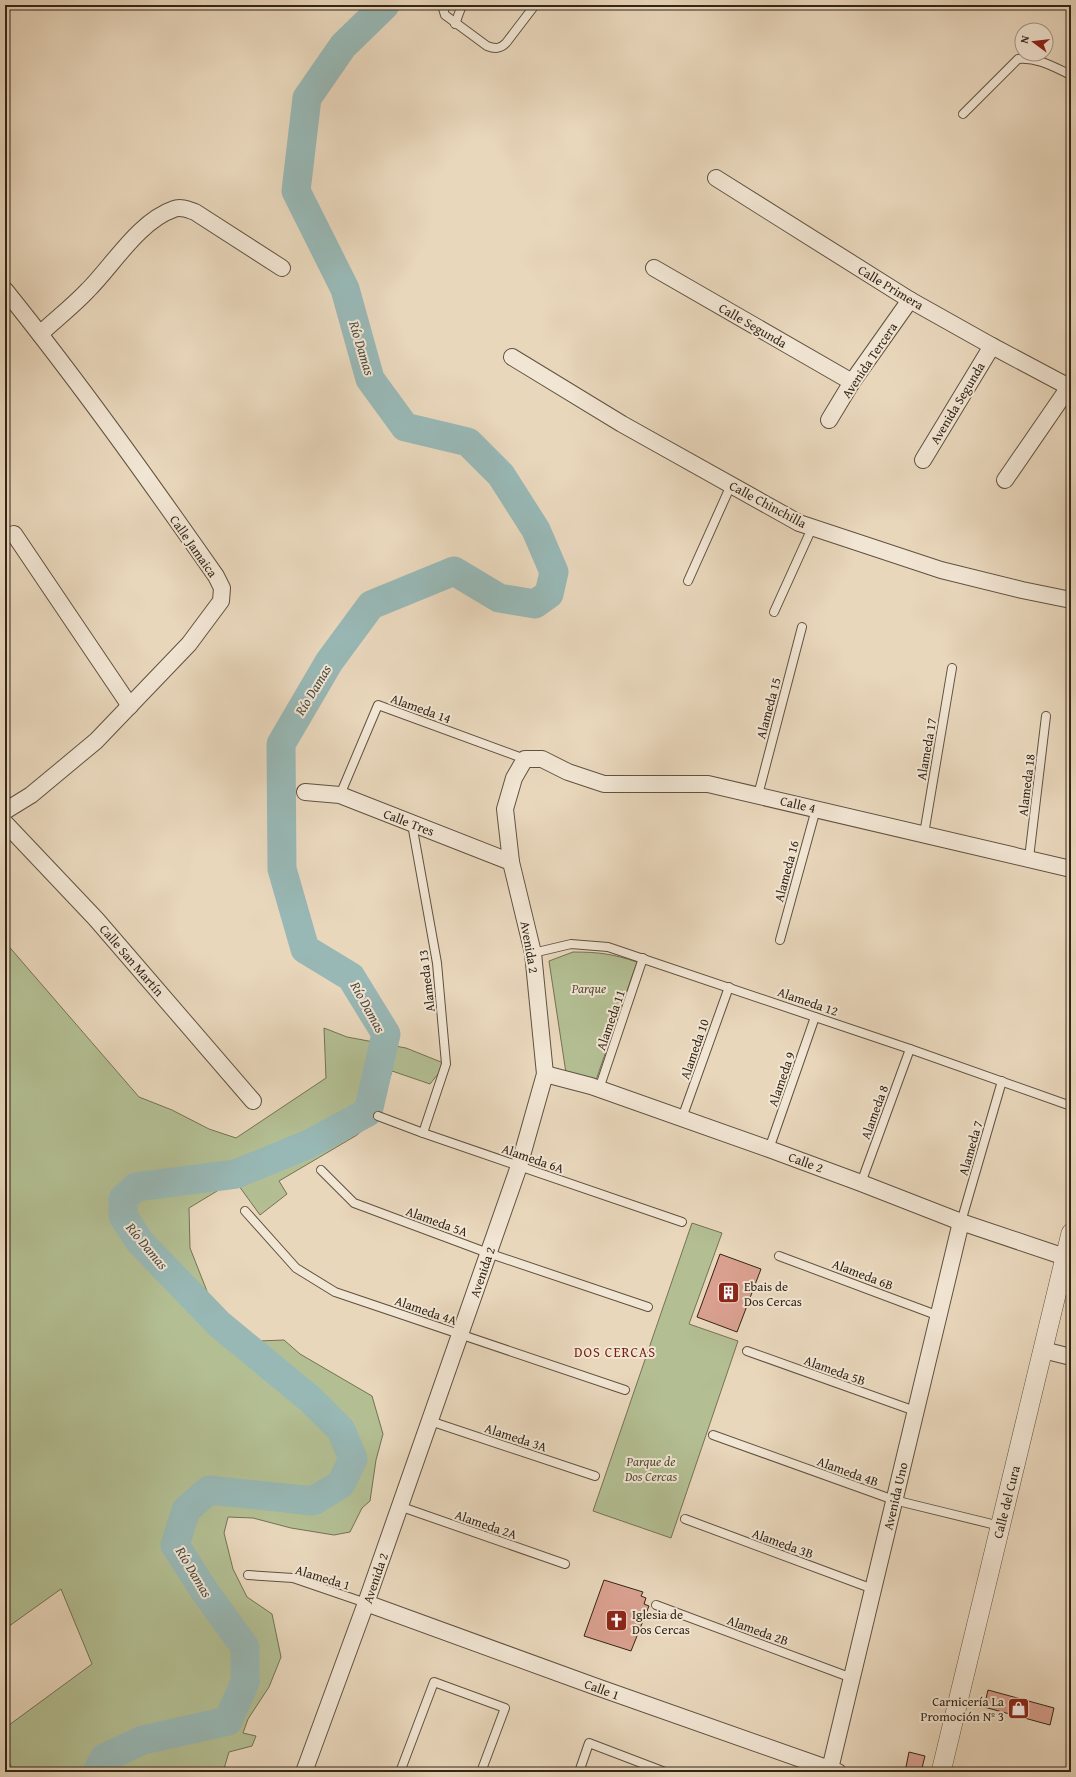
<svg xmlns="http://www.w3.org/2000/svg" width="1076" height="1777" viewBox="0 0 1076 1777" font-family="'Gentium Book Plus',serif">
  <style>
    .green { fill: #b3bf93; stroke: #737254 }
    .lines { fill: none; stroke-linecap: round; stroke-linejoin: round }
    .river { stroke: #98b8b5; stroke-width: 29 }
    .building { fill: #d9a08f; stroke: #332516 }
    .service-casing { stroke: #605240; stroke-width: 10 }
    .minor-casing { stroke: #605240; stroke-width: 18 }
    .tertiary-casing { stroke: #605240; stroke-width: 20 }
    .service { stroke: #f1e5d3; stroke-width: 8 }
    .minor { stroke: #f1e5d3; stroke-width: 16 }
    .tertiary { stroke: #f1e5d3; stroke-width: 19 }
    .labels { text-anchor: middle; stroke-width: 4; stroke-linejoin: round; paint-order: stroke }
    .street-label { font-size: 13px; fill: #332516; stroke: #f1e5d3 }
    .park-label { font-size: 13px; font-style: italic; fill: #534c35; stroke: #f1e5d3 }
    .poi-label { font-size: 13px; fill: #332516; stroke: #f1e5d3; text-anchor: start }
    .water-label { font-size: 14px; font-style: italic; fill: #4c4a3e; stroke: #f1e5d3 }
    .neighbourhood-label { font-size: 14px; letter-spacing: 1px; fill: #7a1f14; stroke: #f1e5d3 }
  </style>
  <rect width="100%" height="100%" fill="#e9d7bc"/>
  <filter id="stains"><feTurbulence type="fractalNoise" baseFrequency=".005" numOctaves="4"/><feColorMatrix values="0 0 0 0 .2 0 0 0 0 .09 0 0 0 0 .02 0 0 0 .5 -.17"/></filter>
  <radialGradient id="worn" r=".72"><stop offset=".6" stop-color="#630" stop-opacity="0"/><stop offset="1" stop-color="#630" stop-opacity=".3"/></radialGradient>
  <g class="green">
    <path d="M 5,942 L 139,1097 L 172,1110 L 209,1129 L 236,1138 L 326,1078 L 324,1028 L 347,1037 L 406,1048 L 446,1064 L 430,1084 L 392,1071 L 378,1116 L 357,1135 L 279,1181 L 287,1194 L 260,1215 L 239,1186 L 222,1188 L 189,1208 L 190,1248 L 212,1304 L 258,1341 L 284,1340 L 300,1354 L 372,1396 L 383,1434 L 376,1460 L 370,1501 L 362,1508 L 350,1532 L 334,1535 L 291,1528 L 253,1518 L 228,1517 L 224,1533 L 233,1569 L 247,1597 L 272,1614 L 281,1657 L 269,1687 L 248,1719 L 243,1733 L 256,1736 L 252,1746 L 229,1752 L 223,1772 L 14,1772 L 5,1754 L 5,1728 L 92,1664 L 61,1589 L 5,1629 Z"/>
    <path d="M 573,952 C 599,952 613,954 637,962 L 595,1083 L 566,1073 L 549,961 Z"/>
    <path d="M 692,1223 L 722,1233 L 689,1324 L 738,1341 L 671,1538 L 593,1511 Z"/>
  </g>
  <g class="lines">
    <path class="river" d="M 97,1772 L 104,1758 L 143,1740 L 228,1721 L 245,1682 L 245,1647 L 205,1592 L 175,1545 L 186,1510 L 209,1490 L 313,1501 L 341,1484 L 353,1459 L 341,1430 L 310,1399 L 219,1324 L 140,1242 L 123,1216 L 123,1199 L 136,1187 L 236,1174 L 309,1144 L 368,1112 L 386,1034 L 351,977 L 305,949 L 282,869 L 281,744 L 329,662 L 371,605 L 454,571 L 499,598 L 535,604 L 549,594 L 554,572 L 536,530 L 501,475 L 468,442 L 405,427 L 370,379 L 345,289 L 296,191 L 307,98 L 343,46 L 385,5"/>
  </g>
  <g class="building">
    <path d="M 720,1254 L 761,1269 L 737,1332 L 697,1317 Z"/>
    <path d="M 604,1580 L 643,1592 L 641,1596 L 646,1598 L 644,1604 L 649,1606 L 631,1651 L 584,1636 Z"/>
    <path d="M 988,1690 L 1054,1708 L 1050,1725 L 984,1707 Z"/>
    <path d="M 909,1752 L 925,1756 L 921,1772 L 905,1772 Z"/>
  </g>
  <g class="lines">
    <defs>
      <g id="service">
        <path d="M 442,5 L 445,15 L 487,46 C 495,49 500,49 506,43 L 535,5"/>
        <path d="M 455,24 L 462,5"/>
        <path d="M 963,114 L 1018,59 C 1037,57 1054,67 1071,75"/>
        <path d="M 688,581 L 731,485"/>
        <path d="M 774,612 L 812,528"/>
        <path d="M 340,795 L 378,705 L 525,759"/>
        <path d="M 758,795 L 802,627"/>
        <path d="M 412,824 L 437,963 L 446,1064 L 423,1133"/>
        <path d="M 924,834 L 952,668"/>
        <path d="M 1029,858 L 1046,716"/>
        <path d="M 780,940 L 816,809"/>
        <path d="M 533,953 L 571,944 L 608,947 L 910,1049 L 1071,1106"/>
        <path d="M 599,1089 L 643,958"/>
        <path d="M 378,1116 L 423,1133 L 682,1222"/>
        <path d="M 682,1118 L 729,987"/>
        <path d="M 769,1149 L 815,1017"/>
        <path d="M 321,1170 L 354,1203 L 488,1253 L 648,1307"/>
        <path d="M 861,1183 L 910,1049"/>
        <path d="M 245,1211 L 296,1268 L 335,1292 L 625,1390"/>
        <path d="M 961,1222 L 1002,1081"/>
        <path d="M 779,1256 L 939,1316"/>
        <path d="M 747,1351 L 915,1411"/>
        <path d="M 430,1421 L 595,1476"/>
        <path d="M 713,1435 L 894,1500 L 1000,1526"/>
        <path d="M 399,1506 L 565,1564"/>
        <path d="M 685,1519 L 873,1589"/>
        <path d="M 248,1575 L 293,1578 L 366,1603"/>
        <path d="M 656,1605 L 852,1678"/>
        <path d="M 400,1772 L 434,1682 L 505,1708 L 481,1772"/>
        <path d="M 579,1772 L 589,1743 L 665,1772"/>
      </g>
      <g id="minor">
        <path d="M 716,178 L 910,300 L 992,346 L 1071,388"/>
        <path d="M 654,268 L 852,382"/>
        <path d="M 5,290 C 79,382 148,479 216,576 L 222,588 L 221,601 L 189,644 L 96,741 L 31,795 L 5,811"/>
        <path d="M 40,334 C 56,319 73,306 88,290 C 113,265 139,221 174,209 C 181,206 189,210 195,212 L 282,268"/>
        <path d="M 512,357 L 622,424 L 799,523 L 941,570 L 1022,590 L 1071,600"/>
        <path d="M 829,420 L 852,382 L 910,300"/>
        <path d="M 923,460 L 992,346"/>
        <path d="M 1005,480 L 1069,387"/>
        <path d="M 14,534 L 130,706"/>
        <path d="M 305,792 L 340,795 L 511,862"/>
        <path d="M 5,823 L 96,919 L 253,1101"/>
        <path d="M 545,1074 L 591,1086 L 769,1149 L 861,1183 L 961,1222 L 1065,1257"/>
        <path d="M 1043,1350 L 1071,1357"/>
        <path d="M 366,1603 L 594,1686 L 838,1772"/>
        <path d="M 830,1769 L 961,1222"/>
        <path d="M 304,1772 L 366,1603 L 519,1166 L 545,1074 L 533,953 L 511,862 L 505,809 L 514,778 L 525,759 L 542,759 L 568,772 L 604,784 L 708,784 L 1071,869"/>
      </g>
      <path id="tertiary" d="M 941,1772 L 1071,1233"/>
    </defs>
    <use href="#service" class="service-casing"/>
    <use href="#minor" class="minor-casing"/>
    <use href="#tertiary" class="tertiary-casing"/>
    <use href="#service" class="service"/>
    <use href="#minor" class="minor"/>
    <use href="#tertiary" class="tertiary"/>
  </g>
  <defs>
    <symbol id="building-square" viewBox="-11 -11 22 22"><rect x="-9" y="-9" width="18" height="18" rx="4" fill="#8f2418" stroke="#f1e5d3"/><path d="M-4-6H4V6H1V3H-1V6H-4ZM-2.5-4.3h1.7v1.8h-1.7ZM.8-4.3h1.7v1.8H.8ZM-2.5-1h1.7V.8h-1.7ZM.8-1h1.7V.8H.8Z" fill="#fff"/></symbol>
    <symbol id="church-square" viewBox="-11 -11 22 22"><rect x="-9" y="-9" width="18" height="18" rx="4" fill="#8f2418" stroke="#f1e5d3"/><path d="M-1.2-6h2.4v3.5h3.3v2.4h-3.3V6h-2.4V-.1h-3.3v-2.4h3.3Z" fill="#fff"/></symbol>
    <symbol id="shop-square" viewBox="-11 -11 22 22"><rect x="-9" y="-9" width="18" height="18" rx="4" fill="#8f2418" stroke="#f1e5d3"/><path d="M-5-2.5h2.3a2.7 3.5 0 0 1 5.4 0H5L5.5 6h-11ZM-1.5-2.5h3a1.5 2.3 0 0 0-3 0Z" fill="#fff"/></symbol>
  </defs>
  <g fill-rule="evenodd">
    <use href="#building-square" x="716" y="1280" width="25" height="25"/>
    <use href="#church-square" x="604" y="1608" width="25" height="25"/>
    <use href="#shop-square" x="1006" y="1696" width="25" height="25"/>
  </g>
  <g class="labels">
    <g class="street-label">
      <text transform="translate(891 287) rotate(31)" y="5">Calle Primera</text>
      <text transform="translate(753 325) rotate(30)" y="5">Calle Segunda</text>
      <text transform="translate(869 360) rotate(-56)" y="5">Avenida Tercera</text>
      <text transform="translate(957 403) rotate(-59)" y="5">Avenida Segunda</text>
      <text transform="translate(768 504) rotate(28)" y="5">Calle Chinchilla</text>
      <text transform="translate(194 546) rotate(55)" y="5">Calle Jamaica</text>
      <text transform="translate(421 708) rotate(20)" y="5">Alameda 14</text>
      <text transform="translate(768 708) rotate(-75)" y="5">Alameda 15</text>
      <text transform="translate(926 749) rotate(-80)" y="5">Alameda 17</text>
      <text transform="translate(1026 785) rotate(-83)" y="5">Alameda 18</text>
      <text transform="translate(798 804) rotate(13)" y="5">Calle 4</text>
      <text transform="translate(409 822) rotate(21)" y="5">Calle Tres</text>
      <text transform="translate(786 871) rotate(-75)" y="5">Alameda 16</text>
      <text transform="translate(530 947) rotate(80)" y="5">Avenida 2</text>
      <text transform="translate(132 960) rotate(49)" y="5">Calle San Martín</text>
      <text transform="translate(426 981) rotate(-97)" y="5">Alameda 13</text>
      <text transform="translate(808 1001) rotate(19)" y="5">Alameda 12</text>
      <text transform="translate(610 1020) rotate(-71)" y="5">Alameda 11</text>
      <text transform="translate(694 1049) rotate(-71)" y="5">Alameda 10</text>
      <text transform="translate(781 1079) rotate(-71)" y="5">Alameda 9</text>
      <text transform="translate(874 1112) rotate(-70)" y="5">Alameda 8</text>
      <text transform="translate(970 1148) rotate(-74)" y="5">Alameda 7</text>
      <text transform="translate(533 1158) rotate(19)" y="5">Alameda 6A</text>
      <text transform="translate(806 1162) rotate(20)" y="5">Calle 2</text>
      <text transform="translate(437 1221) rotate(20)" y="5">Alameda 5A</text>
      <text transform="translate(482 1272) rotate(-71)" y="5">Avenida 2</text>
      <text transform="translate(863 1274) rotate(21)" y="5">Alameda 6B</text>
      <text transform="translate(426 1310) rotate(19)" y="5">Alameda 4A</text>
      <text transform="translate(835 1370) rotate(20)" y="5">Alameda 5B</text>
      <text transform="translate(516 1437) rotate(18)" y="5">Alameda 3A</text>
      <text transform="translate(848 1471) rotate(20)" y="5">Alameda 4B</text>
      <text transform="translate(895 1496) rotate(-77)" y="5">Avenida Uno</text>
      <text transform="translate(1006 1502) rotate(-76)" y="5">Calle del Cura</text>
      <text transform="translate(486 1524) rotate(19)" y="5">Alameda 2A</text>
      <text transform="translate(783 1543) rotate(20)" y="5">Alameda 3B</text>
      <text transform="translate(323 1577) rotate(17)" y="5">Alameda 1</text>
      <text transform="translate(375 1578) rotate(-71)" y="5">Avenida 2</text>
      <text transform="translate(758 1630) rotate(20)" y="5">Alameda 2B</text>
      <text transform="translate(602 1689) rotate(20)" y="5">Calle 1</text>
    </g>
    <g class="park-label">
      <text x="589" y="993">Parque</text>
      <text x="651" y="1466">Parque de<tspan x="651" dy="15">Dos Cercas</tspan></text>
    </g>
    <g class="poi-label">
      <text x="744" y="1291">Ebais de<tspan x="744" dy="15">Dos Cercas</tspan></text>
      <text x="632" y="1619">Iglesia de<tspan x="632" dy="15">Dos Cercas</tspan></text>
      <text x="1004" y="1706" text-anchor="end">Carnicería La<tspan x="1004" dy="15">Promoción Nº 3</tspan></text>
    </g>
    <g class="water-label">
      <text transform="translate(362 348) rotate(73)" y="5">Río Damas</text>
      <text transform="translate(313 690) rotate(-59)" y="5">Río Damas</text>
      <text transform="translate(368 1007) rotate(61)" y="5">Río Damas</text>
      <text transform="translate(147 1246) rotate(50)" y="5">Río Damas</text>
      <text transform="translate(194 1572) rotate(59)" y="5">Río Damas</text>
    </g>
    <g class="neighbourhood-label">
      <text x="615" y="1357">DOS CERCAS</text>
    </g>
  </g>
  <rect width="1076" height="1777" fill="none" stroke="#e9d7bc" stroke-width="20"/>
  <rect x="6" y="6" width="1064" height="1765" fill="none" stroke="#332516" stroke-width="2"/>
  <rect x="10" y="10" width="1056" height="1757" fill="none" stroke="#332516"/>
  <g transform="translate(1034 42) rotate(285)"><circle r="19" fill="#f1e5d3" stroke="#a59887"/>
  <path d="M0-3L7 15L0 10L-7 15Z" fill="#8f2418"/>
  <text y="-6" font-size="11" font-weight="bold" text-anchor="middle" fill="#332516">N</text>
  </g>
  <rect width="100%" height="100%" filter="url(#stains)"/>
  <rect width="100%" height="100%" fill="url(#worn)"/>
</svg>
